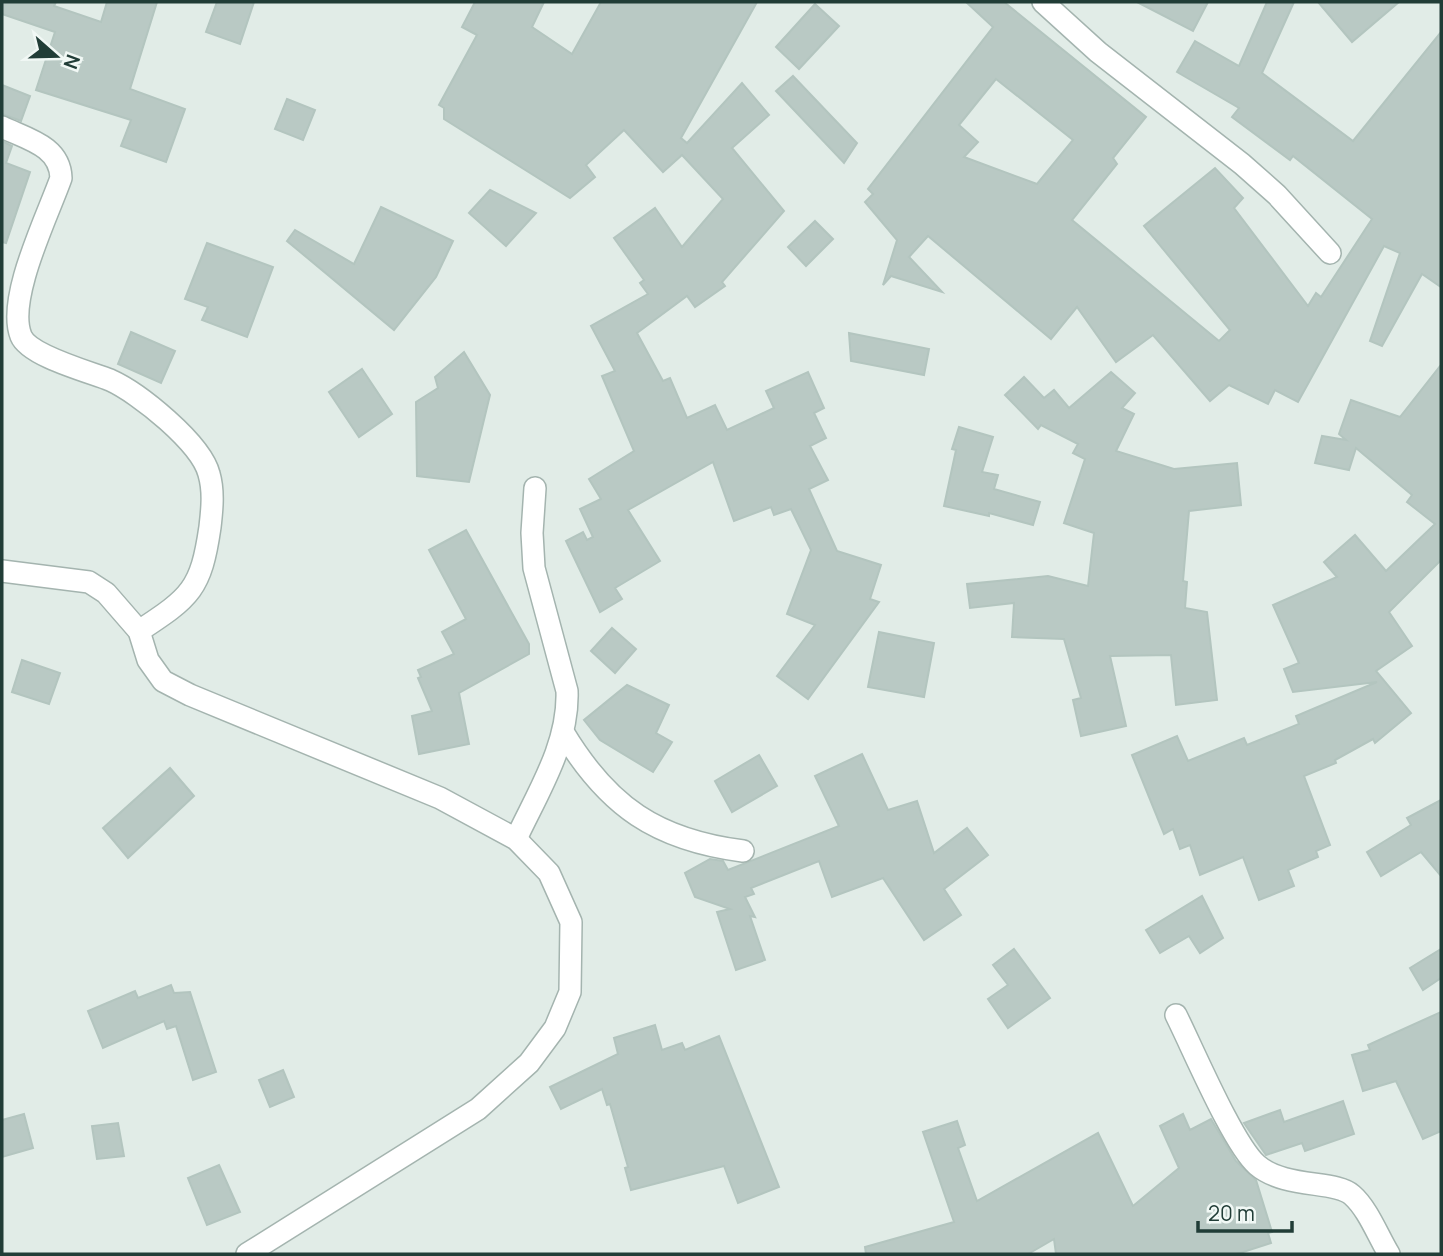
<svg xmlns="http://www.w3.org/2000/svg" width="1443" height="1256" viewBox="0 0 1443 1256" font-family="Manrope,sans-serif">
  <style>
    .building { fill: #b9c9c4; stroke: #b3c5bf; stroke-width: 2; fill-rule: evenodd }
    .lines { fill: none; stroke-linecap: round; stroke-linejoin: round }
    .minor-casing { stroke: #a4b4af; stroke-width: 24 }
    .minor { stroke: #fff; stroke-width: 21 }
  </style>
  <rect width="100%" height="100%" fill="#e1ece7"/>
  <g class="building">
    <path d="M 2,2 L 56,2 L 54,6 L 101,22 L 107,2 L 157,2 L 130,89 L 185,109 L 166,162 L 121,146 L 131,120 L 36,90 L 55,32 L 2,14 Z"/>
    <path d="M 217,2 L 254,2 L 240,44 L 206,32 Z"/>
    <path d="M 475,2 L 544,2 L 532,27 L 572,54 L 601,2 L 757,2 L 681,138 L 687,143 L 742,83 L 769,115 L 732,148 L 784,211 L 722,282 L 725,286 L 695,307 L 687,296 L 637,333 L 663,381 L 670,378 L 687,418 L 715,405 L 727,430 L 774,408 L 766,391 L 808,372 L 824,408 L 814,413 L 826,438 L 810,446 L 828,480 L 809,489 L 837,551 L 881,565 L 870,599 L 879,602 L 808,699 L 777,676 L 815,625 L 787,614 L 811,550 L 791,509 L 774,515 L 771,507 L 734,521 L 713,462 L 628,510 L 660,561 L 615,588 L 622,599 L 600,612 L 566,541 L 583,532 L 587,540 L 593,537 L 580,509 L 601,499 L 589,479 L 634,451 L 602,376 L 615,371 L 591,326 L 648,294 L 640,283 L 644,280 L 614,238 L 655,208 L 682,247 L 723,199 L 682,155 L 663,172 L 624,130 L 586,165 L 595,177 L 570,198 L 444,119 L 444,108 L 439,105 L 477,35 L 462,27 Z"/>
    <path d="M 966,2 L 1004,2 L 1146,117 L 1113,158 L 1117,164 L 1072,220 L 1219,341 L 1230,330 L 1144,226 L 1215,168 L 1243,198 L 1234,208 L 1308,306 L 1316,293 L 1321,297 L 1372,219 L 1293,156 L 1290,160 L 1232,117 L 1239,108 L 1177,72 L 1195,41 L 1239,66 L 1267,2 L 1294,2 L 1262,73 L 1353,141 L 1441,32 L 1441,287 L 1422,274 L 1382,346 L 1370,341 L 1400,253 L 1384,246 L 1298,402 L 1275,390 L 1268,404 L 1229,385 L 1210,401 L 1153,335 L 1116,362 L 1077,307 L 1051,339 L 928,236 L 909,257 L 942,292 L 891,276 L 883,285 L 897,240 L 865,202 L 873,194 L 868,189 L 993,27 ZM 996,79 L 1073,140 L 1037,184 L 964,157 L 978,142 L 959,125 Z"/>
    <path d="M 1137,2 L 1208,2 L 1193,31 Z"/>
    <path d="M 1318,2 L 1399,2 L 1352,42 Z"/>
    <path d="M 815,4 L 839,26 L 799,69 L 776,47 Z"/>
    <path d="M 793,76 L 857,143 L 844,163 L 776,91 Z"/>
    <path d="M 2,85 L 30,96 L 21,121 L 2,114 Z"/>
    <path d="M 287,99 L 315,110 L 303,140 L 275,129 Z"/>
    <path d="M 2,141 L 12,146 L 6,163 L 30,172 L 6,243 L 2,242 Z"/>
    <path d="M 490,190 L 536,213 L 506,246 L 469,213 Z"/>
    <path d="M 381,207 L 453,241 L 436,277 L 394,330 L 287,241 L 295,230 L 354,264 Z"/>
    <path d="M 815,221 L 833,239 L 806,266 L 788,247 Z"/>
    <path d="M 207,243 L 273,267 L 247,337 L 202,320 L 208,307 L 185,299 Z"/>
    <path d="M 131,332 L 175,351 L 161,383 L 118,364 Z"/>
    <path d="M 849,333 L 929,349 L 924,375 L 851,361 Z"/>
    <path d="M 464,352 L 490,395 L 469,482 L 417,476 L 416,402 L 438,388 L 435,377 Z"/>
    <path d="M 1441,365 L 1441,560 L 1389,612 L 1412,646 L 1376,671 L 1411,713 L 1375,743 L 1373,739 L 1335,760 L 1336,763 L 1304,776 L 1330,845 L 1316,851 L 1318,857 L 1288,870 L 1294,886 L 1259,900 L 1243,857 L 1200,875 L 1190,845 L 1180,849 L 1173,829 L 1164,834 L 1132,755 L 1177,736 L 1188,761 L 1244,738 L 1247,745 L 1299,724 L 1296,716 L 1377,682 L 1293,692 L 1284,669 L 1299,663 L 1273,605 L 1337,577 L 1324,562 L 1355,535 L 1386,571 L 1435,524 L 1407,502 L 1412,495 L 1356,448 L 1349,470 L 1315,463 L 1322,436 L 1346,440 L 1339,434 L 1351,400 L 1400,417 Z"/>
    <path d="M 362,369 L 392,414 L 359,437 L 329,392 Z"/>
    <path d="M 1111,372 L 1135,393 L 1122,408 L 1134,414 L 1116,451 L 1174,469 L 1237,463 L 1241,505 L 1189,511 L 1183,581 L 1187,582 L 1185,608 L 1207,612 L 1217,700 L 1176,705 L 1171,655 L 1110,656 L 1126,726 L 1081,736 L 1073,700 L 1081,698 L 1064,639 L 1012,637 L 1014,603 L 970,608 L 967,584 L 1048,576 L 1088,586 L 1094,533 L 1064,523 L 1085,459 L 1073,453 L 1078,444 L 1041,425 L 1038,429 L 1005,395 L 1024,377 L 1044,398 L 1054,390 L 1069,408 Z"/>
    <path d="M 959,427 L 993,437 L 982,472 L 998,475 L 994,489 L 1040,502 L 1033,525 L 989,513 L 989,516 L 944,506 L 956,450 L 952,449 Z"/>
    <path d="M 466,530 L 529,644 L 529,654 L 459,693 L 469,744 L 419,754 L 412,716 L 432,711 L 418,678 L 421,677 L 418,670 L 454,654 L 442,632 L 466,619 L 429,550 Z"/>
    <path d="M 612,628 L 636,649 L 615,673 L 591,651 Z"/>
    <path d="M 879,632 L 934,643 L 924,697 L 868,687 Z"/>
    <path d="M 22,660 L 60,673 L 49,704 L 12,692 Z"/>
    <path d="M 627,685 L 669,705 L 656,733 L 672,742 L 653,772 L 600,740 L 584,720 Z"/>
    <path d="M 862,754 L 888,810 L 917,801 L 934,853 L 967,828 L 988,855 L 944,889 L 961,915 L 924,940 L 883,878 L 832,897 L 819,861 L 751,888 L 754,894 L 745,897 L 755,917 L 750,916 L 765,960 L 736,970 L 717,912 L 730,909 L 695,897 L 685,873 L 710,859 L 723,861 L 728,870 L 839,826 L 815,776 Z"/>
    <path d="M 759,755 L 777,786 L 732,812 L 715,781 Z"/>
    <path d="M 170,768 L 194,796 L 128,858 L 103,828 Z"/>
    <path d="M 1441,800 L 1441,876 L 1421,852 L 1381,876 L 1367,852 L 1411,825 L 1407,818 Z"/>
    <path d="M 1202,896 L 1223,938 L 1200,953 L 1189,936 L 1160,953 L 1146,930 Z"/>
    <path d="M 1014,949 L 1050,998 L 1008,1028 L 988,999 L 1008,985 L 993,965 Z"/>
    <path d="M 1441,949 L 1441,978 L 1423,990 L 1410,968 Z"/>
    <path d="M 171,985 L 174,993 L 190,992 L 216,1072 L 193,1080 L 176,1026 L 167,1029 L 164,1021 L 103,1048 L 88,1011 L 135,991 L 138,998 Z"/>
    <path d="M 1441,1012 L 1441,1131 L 1423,1139 L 1396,1081 L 1363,1091 L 1352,1055 L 1370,1050 L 1368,1045 Z"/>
    <path d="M 655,1025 L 662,1050 L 682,1043 L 685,1050 L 719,1036 L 779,1187 L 738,1203 L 724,1166 L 631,1190 L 625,1168 L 628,1167 L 610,1104 L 607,1105 L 602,1089 L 561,1109 L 550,1087 L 618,1054 L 614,1038 Z"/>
    <path d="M 283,1070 L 294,1097 L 270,1107 L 259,1080 Z"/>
    <path d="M 1343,1101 L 1354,1134 L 1305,1151 L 1302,1143 L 1266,1155 L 1244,1123 L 1280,1110 L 1284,1122 Z"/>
    <path d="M 24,1114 L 33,1148 L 2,1157 L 2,1120 Z"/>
    <path d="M 1183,1114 L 1190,1130 L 1211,1119 L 1236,1161 L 1256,1180 L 1272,1232 L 1268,1233 L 1271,1243 L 1237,1254 L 1056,1254 L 1054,1239 L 1028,1254 L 866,1254 L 865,1247 L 954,1222 L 923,1132 L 957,1121 L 965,1145 L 958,1148 L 977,1201 L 1098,1133 L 1133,1206 L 1179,1168 L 1160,1126 Z"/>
    <path d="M 118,1123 L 124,1156 L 97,1159 L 92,1126 Z"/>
    <path d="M 219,1165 L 240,1212 L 207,1225 L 188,1178 Z"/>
  </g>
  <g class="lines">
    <defs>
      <g id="minor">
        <path d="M 1043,2 L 1098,52 L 1242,164 L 1277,195 L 1330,253"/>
        <path d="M 2,127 C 27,139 60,146 61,178 C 48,215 6,299 21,336 C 29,356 90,372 110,380 C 139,393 201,443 209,474 C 214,491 212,510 210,527 C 201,589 191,597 139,631"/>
        <path d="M 2,571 L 89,582 L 106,593 L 139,631 L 148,660 L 163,681 L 190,695 L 440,798 L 516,839 L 549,873 L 571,922 L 570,992 L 555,1028 L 529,1063 L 478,1109 L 247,1254"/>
        <path d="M 563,732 C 608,807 657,840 743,851"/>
        <path d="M 516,839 C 538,792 569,744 567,691 L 534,568 L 532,533 L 535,488"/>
        <path d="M 1176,1015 C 1193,1049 1233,1144 1257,1165 C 1285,1189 1336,1180 1352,1195 C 1368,1209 1378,1236 1389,1254"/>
      </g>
    </defs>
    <use href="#minor" class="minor-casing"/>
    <use href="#minor" class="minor"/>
  </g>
  <rect width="1443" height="1256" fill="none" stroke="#213d37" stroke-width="7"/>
  <g transform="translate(56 56) rotate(110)" stroke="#f1f8f5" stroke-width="5" paint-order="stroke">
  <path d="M0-5L12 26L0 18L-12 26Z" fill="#213d37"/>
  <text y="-10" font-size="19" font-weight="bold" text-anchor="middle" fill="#213d37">N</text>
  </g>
  <path d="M1198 1221v10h94v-10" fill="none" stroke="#213d37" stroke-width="3.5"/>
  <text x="1208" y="1221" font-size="21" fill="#213d37" stroke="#f1f8f5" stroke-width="5" paint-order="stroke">20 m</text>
</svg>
